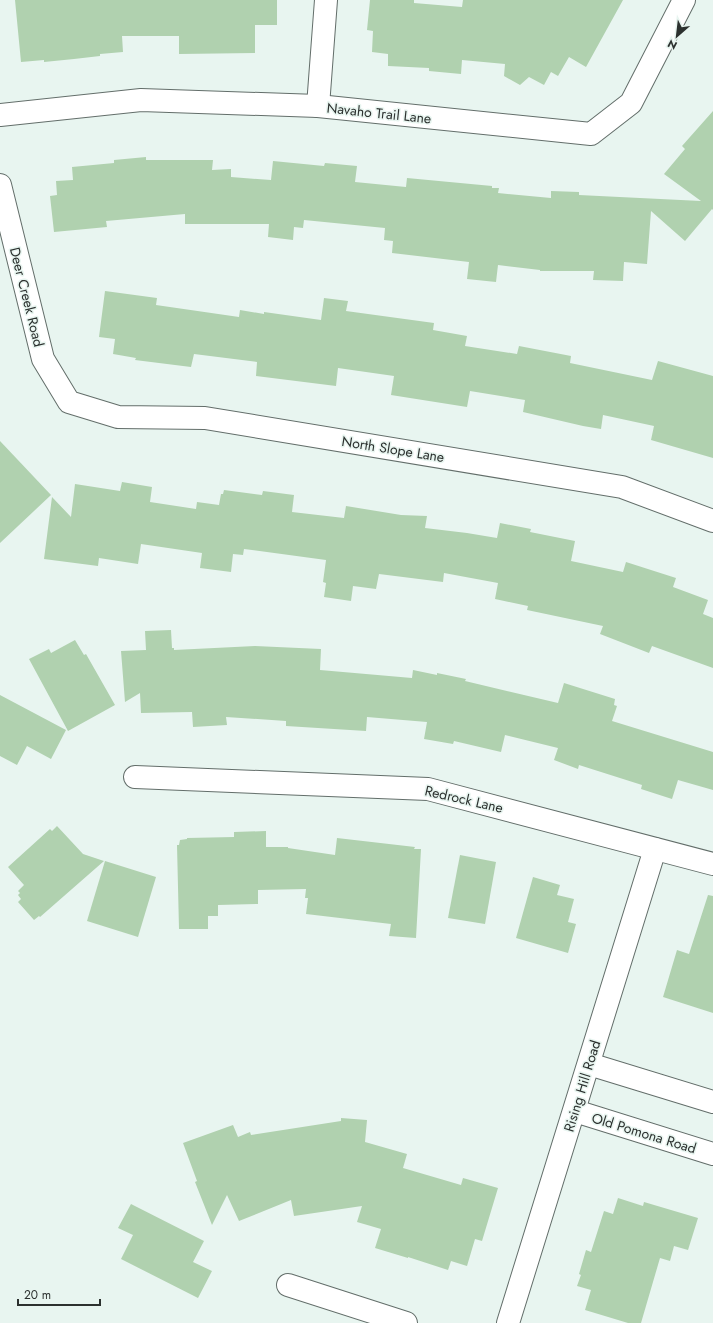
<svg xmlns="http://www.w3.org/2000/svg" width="713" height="1323" viewBox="0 0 713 1323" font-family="Jost,sans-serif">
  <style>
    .building { fill: #b0d1af }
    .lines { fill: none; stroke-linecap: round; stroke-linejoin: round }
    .minor-casing { stroke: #636e6a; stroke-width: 24 }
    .minor { stroke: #fff; stroke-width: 22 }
    .labels { text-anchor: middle; stroke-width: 3; stroke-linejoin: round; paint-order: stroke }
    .street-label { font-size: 14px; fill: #2c312f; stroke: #e8f5f0 }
  </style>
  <rect width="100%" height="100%" fill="#e8f5f0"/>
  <g class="building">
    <path d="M 15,0 L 277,0 L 277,25 L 255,25 L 255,53 L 179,54 L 179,36 L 122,36 L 123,52 L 100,54 L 100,56 L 74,59 L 44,62 L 44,60 L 21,62 Z"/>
    <path d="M 370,0 L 414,0 L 414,3 L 462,7 L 463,0 L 623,0 L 586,67 L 569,57 L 558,76 L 551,72 L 544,85 L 529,77 L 520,85 L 504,76 L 505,64 L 462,60 L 461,74 L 429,71 L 429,68 L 388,66 L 388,54 L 372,52 L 373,31 L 367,30 Z"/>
    <path d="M 713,111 L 713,210 L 712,209 L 685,241 L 651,211 L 647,264 L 624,262 L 623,281 L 593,280 L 594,271 L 540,271 L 540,270 L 498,265 L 496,282 L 467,279 L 469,262 L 392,253 L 393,241 L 384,240 L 385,228 L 304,220 L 303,228 L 294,227 L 293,240 L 268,237 L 269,224 L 185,224 L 185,214 L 106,221 L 107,227 L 54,232 L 50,196 L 57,195 L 56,181 L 73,180 L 72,167 L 114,163 L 114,160 L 146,157 L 146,160 L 213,160 L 212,170 L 231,169 L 231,177 L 271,180 L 273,161 L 324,166 L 325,163 L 357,166 L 355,182 L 406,187 L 407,178 L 492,186 L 492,188 L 499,188 L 498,193 L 551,198 L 551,191 L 579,192 L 579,195 L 701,201 L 664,174 L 685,149 L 682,146 Z"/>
    <path d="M 105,291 L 157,298 L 156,305 L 239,317 L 240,310 L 264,314 L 264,312 L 321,320 L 324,298 L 348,301 L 346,311 L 434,323 L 433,330 L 467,336 L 465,346 L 517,354 L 519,346 L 571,356 L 570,363 L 652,380 L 658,361 L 713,376 L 713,458 L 651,440 L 654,426 L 603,415 L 601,429 L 583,426 L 523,412 L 525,400 L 470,391 L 467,407 L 391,395 L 394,376 L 338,368 L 336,386 L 256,376 L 257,362 L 194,354 L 191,367 L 135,360 L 136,358 L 113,354 L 115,339 L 99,337 Z"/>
    <path d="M 0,441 L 51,495 L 0,543 Z"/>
    <path d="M 122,482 L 152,487 L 150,502 L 196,509 L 197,502 L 219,505 L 221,494 L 223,494 L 224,490 L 262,495 L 263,491 L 294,495 L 292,512 L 344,518 L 346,506 L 401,515 L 427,516 L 425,528 L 467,533 L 497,538 L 500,523 L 531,529 L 530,532 L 575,541 L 571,561 L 623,572 L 626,562 L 676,578 L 673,587 L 708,600 L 703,614 L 713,618 L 713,668 L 652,646 L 649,653 L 600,634 L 603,626 L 527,610 L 528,606 L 495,599 L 498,583 L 444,573 L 443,582 L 379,574 L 376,589 L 353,586 L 351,601 L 324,597 L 326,583 L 323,582 L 326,560 L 244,549 L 243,555 L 233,554 L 231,572 L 200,568 L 202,553 L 141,544 L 138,564 L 99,558 L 98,566 L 44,559 L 52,497 L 71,517 L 75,484 L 120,491 Z"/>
    <path d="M 171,630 L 172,648 L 174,648 L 174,650 L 255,646 L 321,649 L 320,670 L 412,678 L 413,670 L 437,675 L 437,673 L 466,679 L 465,681 L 558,703 L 564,683 L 615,699 L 614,705 L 617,706 L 612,721 L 713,752 L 713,790 L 678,780 L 672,799 L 641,789 L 642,785 L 579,765 L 578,769 L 554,760 L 558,748 L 505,735 L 501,752 L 454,741 L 453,744 L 424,739 L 427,722 L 367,717 L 366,731 L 286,726 L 286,721 L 226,717 L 227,725 L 193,727 L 192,712 L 141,713 L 140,693 L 125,702 L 121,651 L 146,650 L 145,631 Z"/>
    <path d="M 75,640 L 84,655 L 86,654 L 115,705 L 68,731 L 29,659 L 49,649 L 51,653 Z"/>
    <path d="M 0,695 L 66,730 L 51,759 L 27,746 L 17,765 L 0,756 Z"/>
    <path d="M 57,826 L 83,854 L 104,861 L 40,917 L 39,916 L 34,920 L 18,902 L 21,899 L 18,895 L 20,893 L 18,891 L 24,885 L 8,867 L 50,829 L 52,831 Z"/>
    <path d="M 266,831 L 266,847 L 288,847 L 288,848 L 335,855 L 337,838 L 415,847 L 414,849 L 421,849 L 416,938 L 389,936 L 391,924 L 306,914 L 308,898 L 305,898 L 306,889 L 258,890 L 258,904 L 218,905 L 218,916 L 208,916 L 208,929 L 179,929 L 177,845 L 179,845 L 180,840 L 187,839 L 187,838 L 234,837 L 234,832 Z"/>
    <path d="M 460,855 L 496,862 L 485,924 L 448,918 Z"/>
    <path d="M 105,861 L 156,877 L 138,937 L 87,921 Z"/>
    <path d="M 533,877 L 560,885 L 557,895 L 574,899 L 568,922 L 576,924 L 568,953 L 516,938 Z"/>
    <path d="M 708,895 L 713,896 L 713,1013 L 663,997 L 677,950 L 689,954 Z"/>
    <path d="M 341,1118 L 367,1120 L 365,1142 L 407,1154 L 403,1168 L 461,1185 L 463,1178 L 498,1188 L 482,1241 L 475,1239 L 467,1266 L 451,1261 L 448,1270 L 408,1257 L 408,1258 L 375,1248 L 381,1229 L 357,1222 L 362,1206 L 294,1216 L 291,1200 L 239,1221 L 227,1195 L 212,1225 L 195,1182 L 197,1181 L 183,1143 L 233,1125 L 238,1137 L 250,1132 L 251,1135 L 341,1121 Z"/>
    <path d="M 618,1198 L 643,1206 L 644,1202 L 698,1218 L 688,1250 L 674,1246 L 670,1261 L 660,1258 L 641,1323 L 628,1323 L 585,1310 L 591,1290 L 577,1286 L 581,1275 L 579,1274 L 586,1250 L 591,1252 L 604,1211 L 613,1214 Z"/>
    <path d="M 131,1204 L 204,1241 L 193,1262 L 212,1271 L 198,1298 L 121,1259 L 133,1235 L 118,1228 Z"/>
  </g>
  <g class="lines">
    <defs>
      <g id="minor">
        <path d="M 318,106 L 326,0"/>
        <path d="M 0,115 L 141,100 L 318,106 L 591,134 L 631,103 L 684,0"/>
        <path d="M 0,185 L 43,359 L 69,402 L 118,417 L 205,418 L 622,487 L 713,521"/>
        <path d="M 135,777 L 428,789 L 713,864"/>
        <path d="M 589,1064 L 713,1102"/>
        <path d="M 575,1111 L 713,1154"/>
        <path d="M 288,1285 L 406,1323"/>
        <path d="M 508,1323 L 655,849"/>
      </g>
    </defs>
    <use href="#minor" class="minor-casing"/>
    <use href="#minor" class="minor"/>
  </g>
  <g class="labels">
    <g class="street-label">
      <text transform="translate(379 113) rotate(6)" y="5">Navaho Trail Lane</text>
      <text transform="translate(27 297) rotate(76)" y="5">Deer Creek Road</text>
      <text transform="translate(393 449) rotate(9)" y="5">North Slope Lane</text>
      <text transform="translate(464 799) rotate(13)" y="5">Redrock Lane</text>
      <text transform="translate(582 1086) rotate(-73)" y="5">Rising Hill Road</text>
      <text transform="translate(644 1133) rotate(17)" y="5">Old Pomona Road</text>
    </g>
  </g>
  <g transform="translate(677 36) rotate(208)" stroke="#e8f5f0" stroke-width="3" paint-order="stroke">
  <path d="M0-3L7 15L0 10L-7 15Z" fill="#2c312f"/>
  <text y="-6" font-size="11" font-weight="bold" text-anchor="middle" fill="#2c312f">N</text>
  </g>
  <path d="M18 1299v6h82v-6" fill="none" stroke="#2c312f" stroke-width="2"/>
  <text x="24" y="1299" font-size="12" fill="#2c312f" stroke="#e8f5f0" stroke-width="3" paint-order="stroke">20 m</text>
</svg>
